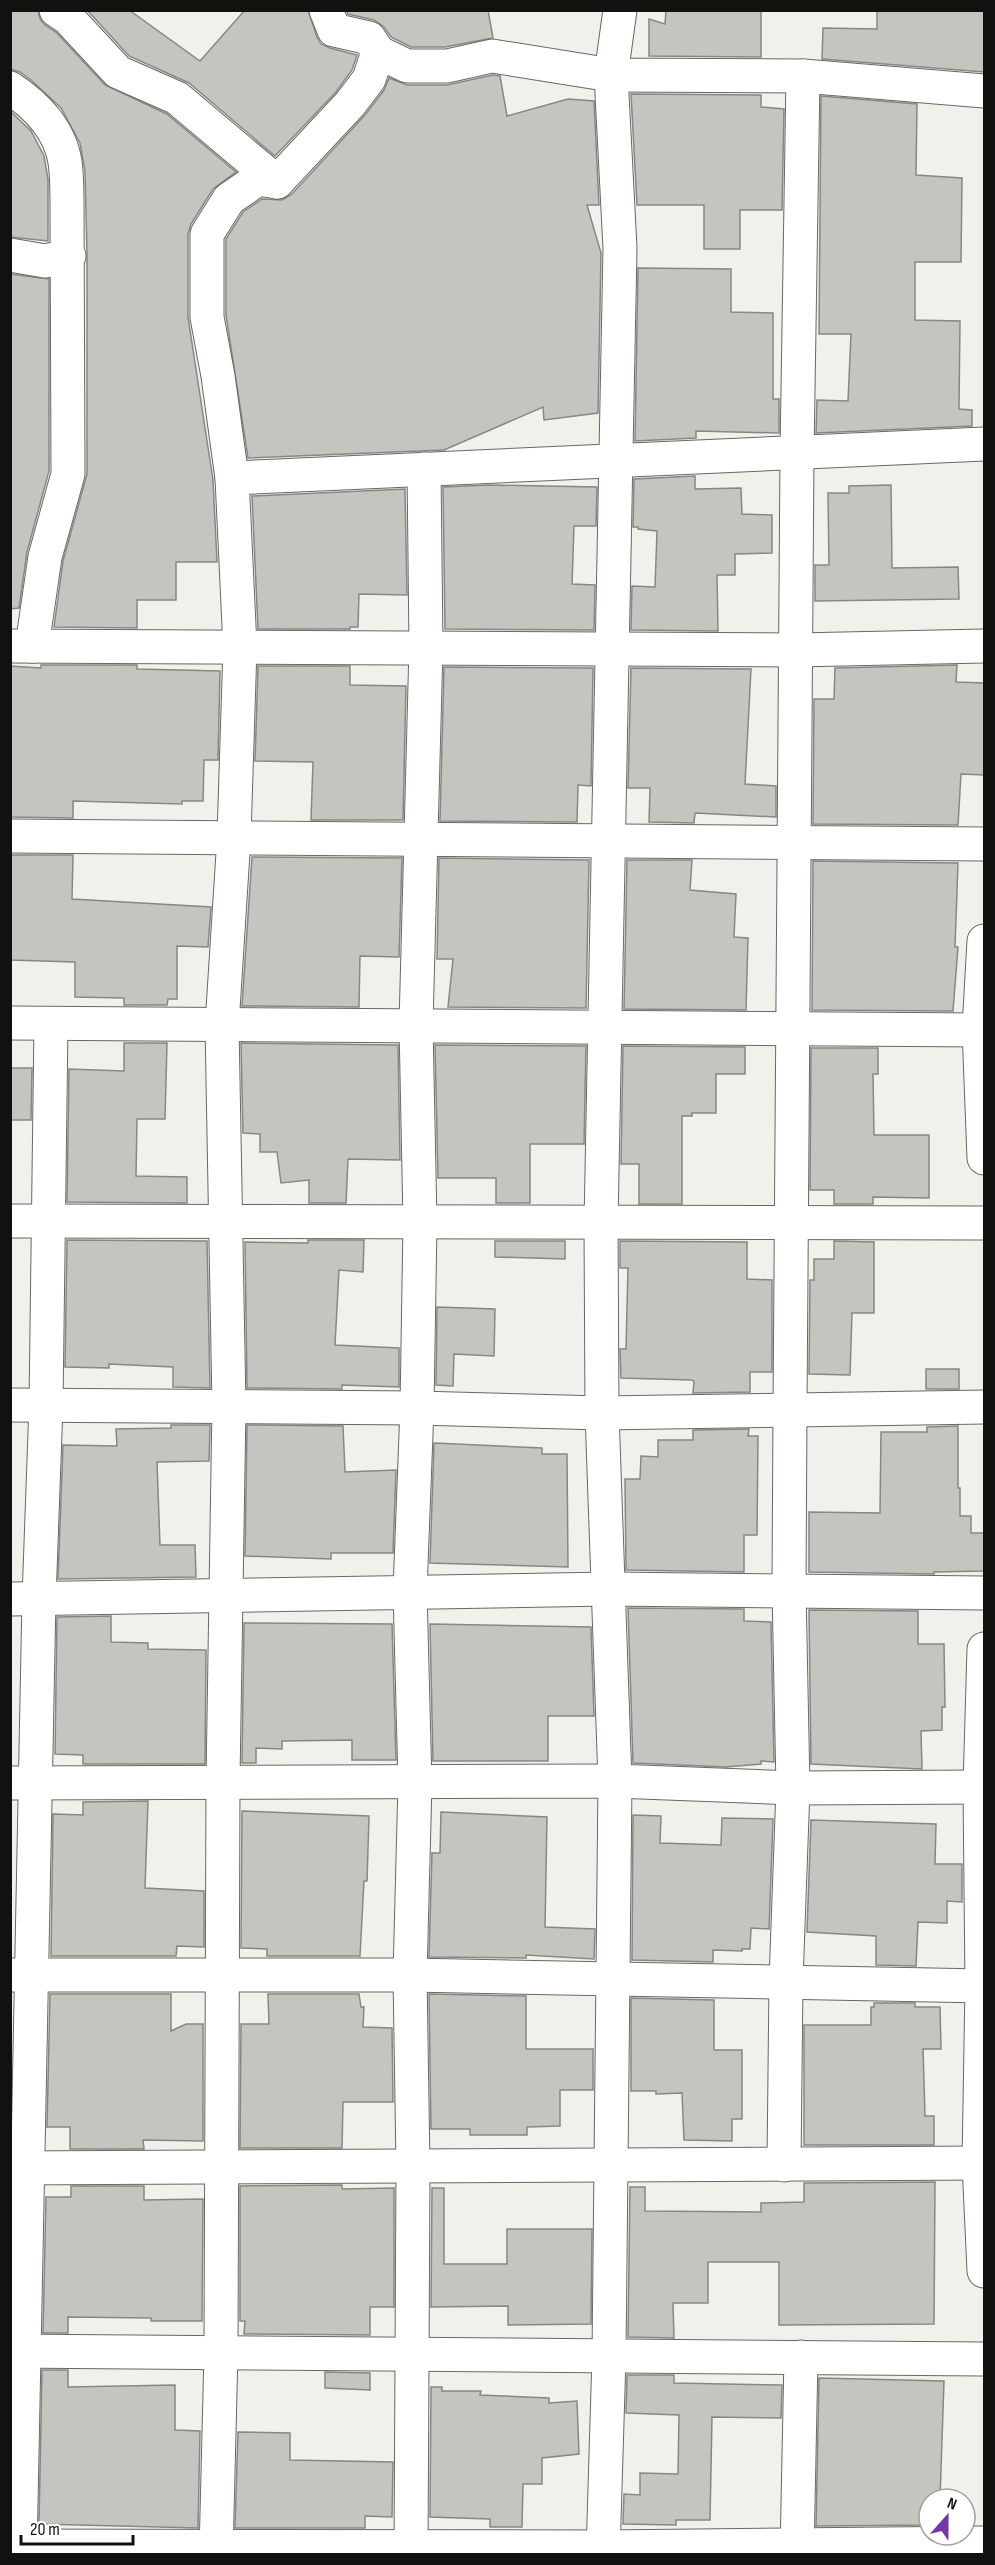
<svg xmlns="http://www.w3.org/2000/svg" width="995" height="2565" viewBox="0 0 995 2565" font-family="'Sofia Sans Condensed',sans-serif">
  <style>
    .building { fill: #c3c6bf; stroke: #868983; stroke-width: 1.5 }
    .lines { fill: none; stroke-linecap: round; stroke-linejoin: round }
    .minor-casing { stroke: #666963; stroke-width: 35 }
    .minor { stroke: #fff; stroke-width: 33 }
  </style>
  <rect width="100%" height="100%" fill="#eef2eb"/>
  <g class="building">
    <path d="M 10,10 L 38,10 L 40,19 L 45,25 L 56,32 L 105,85 L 167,114 L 236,172 L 213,189 L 191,224 L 188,234 L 188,317 L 213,480 L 217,562 L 176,562 L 176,600 L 137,600 L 137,628 L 54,627 L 63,561 L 87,474 L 87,253 L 85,171 L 80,143 L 61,108 L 31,80 L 20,72 L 10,69 Z"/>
    <path d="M 87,10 L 129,10 L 200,61 L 245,10 L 308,10 L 317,37 L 321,44 L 330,48 L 357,55 L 352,70 L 336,92 L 275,156 L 189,83 L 129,56 Z"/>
    <path d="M 346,10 L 488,10 L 493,38 L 445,47 L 411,47 L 391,37 L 384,27 L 374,20 L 348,14 Z"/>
    <path d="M 666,10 L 761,10 L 761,57 L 649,56 L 649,19 L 665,24 Z"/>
    <path d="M 877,10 L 984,10 L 984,72 L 822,59 L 823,28 L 877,29 Z"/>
    <path d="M 493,75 L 500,76 L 507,116 L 568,99 L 594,101 L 599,205 L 587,205 L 601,253 L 598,413 L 544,420 L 543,407 L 444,450 L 248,458 L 226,315 L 226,239 L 243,212 L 262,199 L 282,200 L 291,195 L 365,115 L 384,90 L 389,78 L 407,85 L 447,85 Z"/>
    <path d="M 631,94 L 761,95 L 761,107 L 784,109 L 782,210 L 740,210 L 740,249 L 704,249 L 704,205 L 637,205 Z"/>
    <path d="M 821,96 L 917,104 L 916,175 L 962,178 L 961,262 L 915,262 L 915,320 L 960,321 L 959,409 L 972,410 L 972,426 L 816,433 L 817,400 L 848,401 L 851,334 L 819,334 Z"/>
    <path d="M 10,111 L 31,131 L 44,156 L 48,179 L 48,241 L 10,237 Z"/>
    <path d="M 638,268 L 731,269 L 731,312 L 773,313 L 773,399 L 779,399 L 779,433 L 696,431 L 696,438 L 635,441 Z"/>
    <path d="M 10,274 L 49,279 L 49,471 L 27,552 L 19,608 L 10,609 Z"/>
    <path d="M 695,476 L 695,489 L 741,488 L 742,514 L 772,515 L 772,553 L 735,554 L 735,575 L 717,575 L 718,631 L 631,630 L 632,586 L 655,587 L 657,531 L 638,529 L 638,527 L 633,527 L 634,479 Z"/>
    <path d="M 489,485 L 597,487 L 596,526 L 574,526 L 572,584 L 595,585 L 594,630 L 445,629 L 443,487 Z"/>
    <path d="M 891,485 L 892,568 L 958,567 L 959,599 L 815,601 L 815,565 L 829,565 L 828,493 L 849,493 L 849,486 Z"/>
    <path d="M 405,489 L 407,595 L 359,594 L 358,627 L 350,627 L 350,629 L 258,629 L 252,496 Z"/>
    <path d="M 41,665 L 137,665 L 137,669 L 220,671 L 218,760 L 204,760 L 203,801 L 182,801 L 182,804 L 73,801 L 73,818 L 10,817 L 10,666 L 41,668 Z"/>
    <path d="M 957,665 L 956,682 L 984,683 L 984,775 L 961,774 L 958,825 L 813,824 L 814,699 L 834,699 L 835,668 Z"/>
    <path d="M 258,666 L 350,666 L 350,685 L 406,686 L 403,820 L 311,820 L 313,762 L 255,761 Z"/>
    <path d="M 444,667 L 593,668 L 591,786 L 578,785 L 577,822 L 440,821 Z"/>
    <path d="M 631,668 L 751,669 L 745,784 L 776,786 L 776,817 L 695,813 L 694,823 L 649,822 L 650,788 L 628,788 Z"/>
    <path d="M 10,855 L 73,855 L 72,899 L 211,907 L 208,947 L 177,946 L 177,999 L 168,999 L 167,1005 L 124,1005 L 124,998 L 75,997 L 75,962 L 10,960 Z"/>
    <path d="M 252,857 L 402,858 L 399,957 L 360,956 L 359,1007 L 242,1006 Z"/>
    <path d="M 439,858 L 589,860 L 586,1008 L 448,1007 L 453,959 L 437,959 Z"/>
    <path d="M 627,860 L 692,860 L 690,890 L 736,894 L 734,937 L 748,938 L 746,1010 L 624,1009 Z"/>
    <path d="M 813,861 L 958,863 L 955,947 L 958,947 L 953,1011 L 812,1010 Z"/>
    <path d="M 124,1043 L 167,1043 L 165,1119 L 137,1119 L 136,1176 L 187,1177 L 187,1203 L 67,1202 L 69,1069 L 124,1071 Z"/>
    <path d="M 241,1043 L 398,1045 L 400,1160 L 348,1159 L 346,1203 L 309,1203 L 309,1180 L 281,1183 L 277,1152 L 260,1152 L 260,1134 L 243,1133 Z"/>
    <path d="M 435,1045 L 586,1046 L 584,1144 L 530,1144 L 530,1203 L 496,1203 L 496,1178 L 438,1178 Z"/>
    <path d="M 623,1046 L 745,1047 L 745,1074 L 716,1074 L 716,1113 L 692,1113 L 692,1116 L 682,1116 L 682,1204 L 639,1204 L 639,1164 L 621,1164 Z"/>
    <path d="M 811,1048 L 878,1048 L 878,1074 L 873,1074 L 874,1135 L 929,1135 L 929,1198 L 873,1197 L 873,1204 L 834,1204 L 834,1190 L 810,1190 Z"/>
    <path d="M 10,1068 L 32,1068 L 31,1120 L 10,1120 Z"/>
    <path d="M 67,1240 L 207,1241 L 210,1388 L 173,1387 L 173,1367 L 109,1364 L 109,1368 L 65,1367 Z"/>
    <path d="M 308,1240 L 364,1240 L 363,1272 L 339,1270 L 335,1345 L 399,1348 L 399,1387 L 342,1385 L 342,1389 L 247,1388 L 245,1242 L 308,1243 Z"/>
    <path d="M 495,1241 L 565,1241 L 565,1259 L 495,1257 Z"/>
    <path d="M 620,1241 L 747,1242 L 747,1279 L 772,1280 L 772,1372 L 750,1372 L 750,1392 L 693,1393 L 694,1381 L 691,1380 L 621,1378 L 620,1349 L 626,1349 L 628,1268 L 620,1268 Z"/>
    <path d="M 834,1241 L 874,1242 L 874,1313 L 852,1313 L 850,1375 L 809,1374 L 810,1280 L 814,1280 L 814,1259 L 834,1259 Z"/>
    <path d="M 437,1307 L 495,1309 L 494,1356 L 454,1354 L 453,1386 L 436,1385 Z"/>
    <rect x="926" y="1369" width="33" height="20"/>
    <path d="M 171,1425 L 210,1425 L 209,1461 L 157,1462 L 160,1545 L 195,1545 L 196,1577 L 58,1579 L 63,1445 L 117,1446 L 116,1429 L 171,1428 Z"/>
    <path d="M 247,1425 L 343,1426 L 345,1472 L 396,1470 L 393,1553 L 331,1553 L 331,1559 L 245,1556 Z"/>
    <path d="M 958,1426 L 958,1488 L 960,1488 L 960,1516 L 971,1516 L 971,1533 L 984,1533 L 984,1571 L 934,1572 L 934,1574 L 809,1572 L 809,1512 L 880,1513 L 881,1432 L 927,1432 L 927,1427 Z"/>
    <path d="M 749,1429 L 748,1436 L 758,1436 L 757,1535 L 744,1535 L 744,1572 L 626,1570 L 625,1479 L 640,1479 L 641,1456 L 658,1457 L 658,1440 L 693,1440 L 693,1430 Z"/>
    <path d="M 434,1443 L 542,1448 L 542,1454 L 567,1454 L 568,1567 L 430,1563 Z"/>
    <path d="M 628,1608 L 744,1609 L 744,1621 L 771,1622 L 774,1762 L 761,1761 L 761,1764 L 726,1767 L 633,1763 Z"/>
    <path d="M 809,1610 L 918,1611 L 918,1644 L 944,1644 L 945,1707 L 942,1707 L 942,1730 L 921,1731 L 922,1769 L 811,1764 Z"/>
    <path d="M 111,1616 L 111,1642 L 148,1643 L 148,1649 L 206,1650 L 205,1764 L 83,1764 L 83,1755 L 55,1754 L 57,1617 Z"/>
    <path d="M 244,1623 L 392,1624 L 396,1760 L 352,1760 L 352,1740 L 282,1741 L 282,1749 L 256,1748 L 256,1763 L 242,1763 Z"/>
    <path d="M 430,1624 L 591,1627 L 594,1716 L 548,1716 L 548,1761 L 433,1761 Z"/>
    <path d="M 148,1801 L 145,1888 L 204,1891 L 204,1947 L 177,1946 L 176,1956 L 51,1956 L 53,1814 L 83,1815 L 83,1802 Z"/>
    <path d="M 242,1811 L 369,1816 L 367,1881 L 364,1881 L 360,1956 L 267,1956 L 267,1949 L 241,1948 Z"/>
    <path d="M 441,1812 L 547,1817 L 545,1927 L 595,1929 L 594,1959 L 526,1955 L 526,1958 L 429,1957 L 432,1853 L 440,1853 Z"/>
    <path d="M 633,1815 L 661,1816 L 660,1843 L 721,1845 L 722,1818 L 773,1819 L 769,1929 L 751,1928 L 750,1949 L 742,1949 L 742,1951 L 713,1950 L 713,1962 L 632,1960 Z"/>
    <path d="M 811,1820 L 936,1824 L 935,1864 L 962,1864 L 962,1902 L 947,1901 L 947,1923 L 918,1922 L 916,1966 L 876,1965 L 876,1936 L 807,1932 Z"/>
    <path d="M 50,1994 L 171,1994 L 171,2031 L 186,2024 L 203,2024 L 203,2141 L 143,2140 L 144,2149 L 70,2149 L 70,2127 L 47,2127 Z"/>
    <path d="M 268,1994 L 359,1994 L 361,2007 L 364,2007 L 363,2027 L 392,2028 L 393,2102 L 343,2102 L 342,2148 L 240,2148 L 241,2024 L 269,2024 Z"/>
    <path d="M 429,1994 L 526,1996 L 526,2049 L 593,2049 L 593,2090 L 560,2090 L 560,2126 L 527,2127 L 527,2135 L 470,2135 L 470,2129 L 431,2129 Z"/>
    <path d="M 631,1998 L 714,2000 L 714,2050 L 742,2050 L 742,2119 L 732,2119 L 732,2141 L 684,2140 L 682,2093 L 656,2094 L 656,2091 L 631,2091 Z"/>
    <path d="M 874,2003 L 915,2003 L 915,2007 L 940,2007 L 941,2049 L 923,2049 L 925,2116 L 934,2116 L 934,2145 L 804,2145 L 804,2025 L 871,2025 L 871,2007 L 874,2007 Z"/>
    <path d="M 935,2182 L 934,2324 L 779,2325 L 779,2262 L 708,2262 L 708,2303 L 673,2303 L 674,2338 L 628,2337 L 630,2187 L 645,2187 L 645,2211 L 761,2212 L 761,2203 L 804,2202 L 804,2183 Z"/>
    <path d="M 342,2185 L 342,2189 L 394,2188 L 394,2307 L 370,2307 L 370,2335 L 244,2334 L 245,2321 L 240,2321 L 240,2186 Z"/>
    <path d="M 71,2186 L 144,2186 L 144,2200 L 203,2199 L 202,2321 L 151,2321 L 151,2318 L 68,2317 L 68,2333 L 43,2333 L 46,2197 L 71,2197 Z"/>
    <path d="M 432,2188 L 444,2188 L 444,2264 L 507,2264 L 507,2229 L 592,2229 L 591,2324 L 508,2325 L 508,2306 L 431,2307 Z"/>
    <path d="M 42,2370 L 68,2370 L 68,2387 L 175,2385 L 175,2430 L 200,2431 L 198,2528 L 39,2524 Z"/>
    <path d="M 325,2372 L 370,2373 L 370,2390 L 325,2388 Z"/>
    <path d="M 627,2375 L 674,2375 L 674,2383 L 782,2385 L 781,2418 L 712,2417 L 710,2520 L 676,2520 L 676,2525 L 623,2524 L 624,2494 L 640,2495 L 640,2473 L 678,2474 L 679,2415 L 626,2413 Z"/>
    <path d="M 819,2378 L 944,2381 L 940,2499 L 929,2499 L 929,2525 L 816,2526 Z"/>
    <path d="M 431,2387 L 442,2387 L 442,2391 L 481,2391 L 480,2395 L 549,2398 L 549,2403 L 577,2401 L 579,2454 L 542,2458 L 542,2484 L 523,2484 L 522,2527 L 490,2527 L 490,2519 L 430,2517 Z"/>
    <path d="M 238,2432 L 290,2433 L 290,2460 L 393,2462 L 392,2517 L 365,2516 L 365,2528 L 235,2528 Z"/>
  </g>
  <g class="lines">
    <defs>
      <g id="minor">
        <path d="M 56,10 L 68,18 L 118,72 L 177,98 L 277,182 L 350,104 L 369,79 L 378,52 L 407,66 L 447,66 L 492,56 L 611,75 L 803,76 L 984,91"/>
        <path d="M 326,10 L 334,30 L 369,38 L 378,52"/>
        <path d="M 10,88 C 36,105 60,130 65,162 C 67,176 67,191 67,205 L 68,474 L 45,557 L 32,646"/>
        <path d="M 10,255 L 45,261 L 69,256"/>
        <path d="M 232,478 L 984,444"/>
        <path d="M 10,646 L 796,650 L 984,646"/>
        <path d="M 10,836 L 984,844"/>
        <path d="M 984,941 L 979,1029 L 984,1158"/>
        <path d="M 10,1023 L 984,1030"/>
        <path d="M 10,1221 L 984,1223"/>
        <path d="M 10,1405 L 417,1408 L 602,1413 L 984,1407"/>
        <path d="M 10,1599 L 609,1589 L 984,1593"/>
        <path d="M 984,1649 L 980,1787 L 982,1986 L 979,2163 L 984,2271"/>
        <path d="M 10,1783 L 615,1781 L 793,1788 L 984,1787"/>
        <path d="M 11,1975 L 410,1975 L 984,1986"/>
        <path d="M 784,2165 L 786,1981 L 793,1788 L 789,1589 L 790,1409 L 797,453 L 803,76"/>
        <path d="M 10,2168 L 984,2163"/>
        <path d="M 10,2351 L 984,2359"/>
        <path d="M 10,2546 L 603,2547 L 984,2543"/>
        <path d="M 20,2554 L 39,1599 L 46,1405 L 51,1024"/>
        <path d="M 216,2554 L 221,2352 L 223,1780 L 229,1406 L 222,1025 L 234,837 L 240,647 L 232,478 L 218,376 L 207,317 L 207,234 L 229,199 L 258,179 L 277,182"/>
        <path d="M 411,2554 L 413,2166 L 410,1975 L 415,1783 L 410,1591 L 417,1408 L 420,1223 L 416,1025 L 426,647 L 424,469"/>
        <path d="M 603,2554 L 609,2356 L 615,1781 L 602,1413 L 601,1223 L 620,248 L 611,75 L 620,10"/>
        <path d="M 797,2554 L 801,2357"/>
      </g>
    </defs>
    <use href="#minor" class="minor-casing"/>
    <use href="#minor" class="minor"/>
  </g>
  <rect width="995" height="2565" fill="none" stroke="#111210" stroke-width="24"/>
  <g transform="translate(947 2517) rotate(21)"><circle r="28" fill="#ffffff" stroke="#a0a09f" stroke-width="1.5"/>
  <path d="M0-4.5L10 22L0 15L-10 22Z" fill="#7634a8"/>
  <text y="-9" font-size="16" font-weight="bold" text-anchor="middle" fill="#111210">N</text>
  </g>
  <path d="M21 2535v9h112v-9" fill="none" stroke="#111210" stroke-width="3"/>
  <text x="30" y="2535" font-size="18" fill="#111210" stroke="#ffffff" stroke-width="4.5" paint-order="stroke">20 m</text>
</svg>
